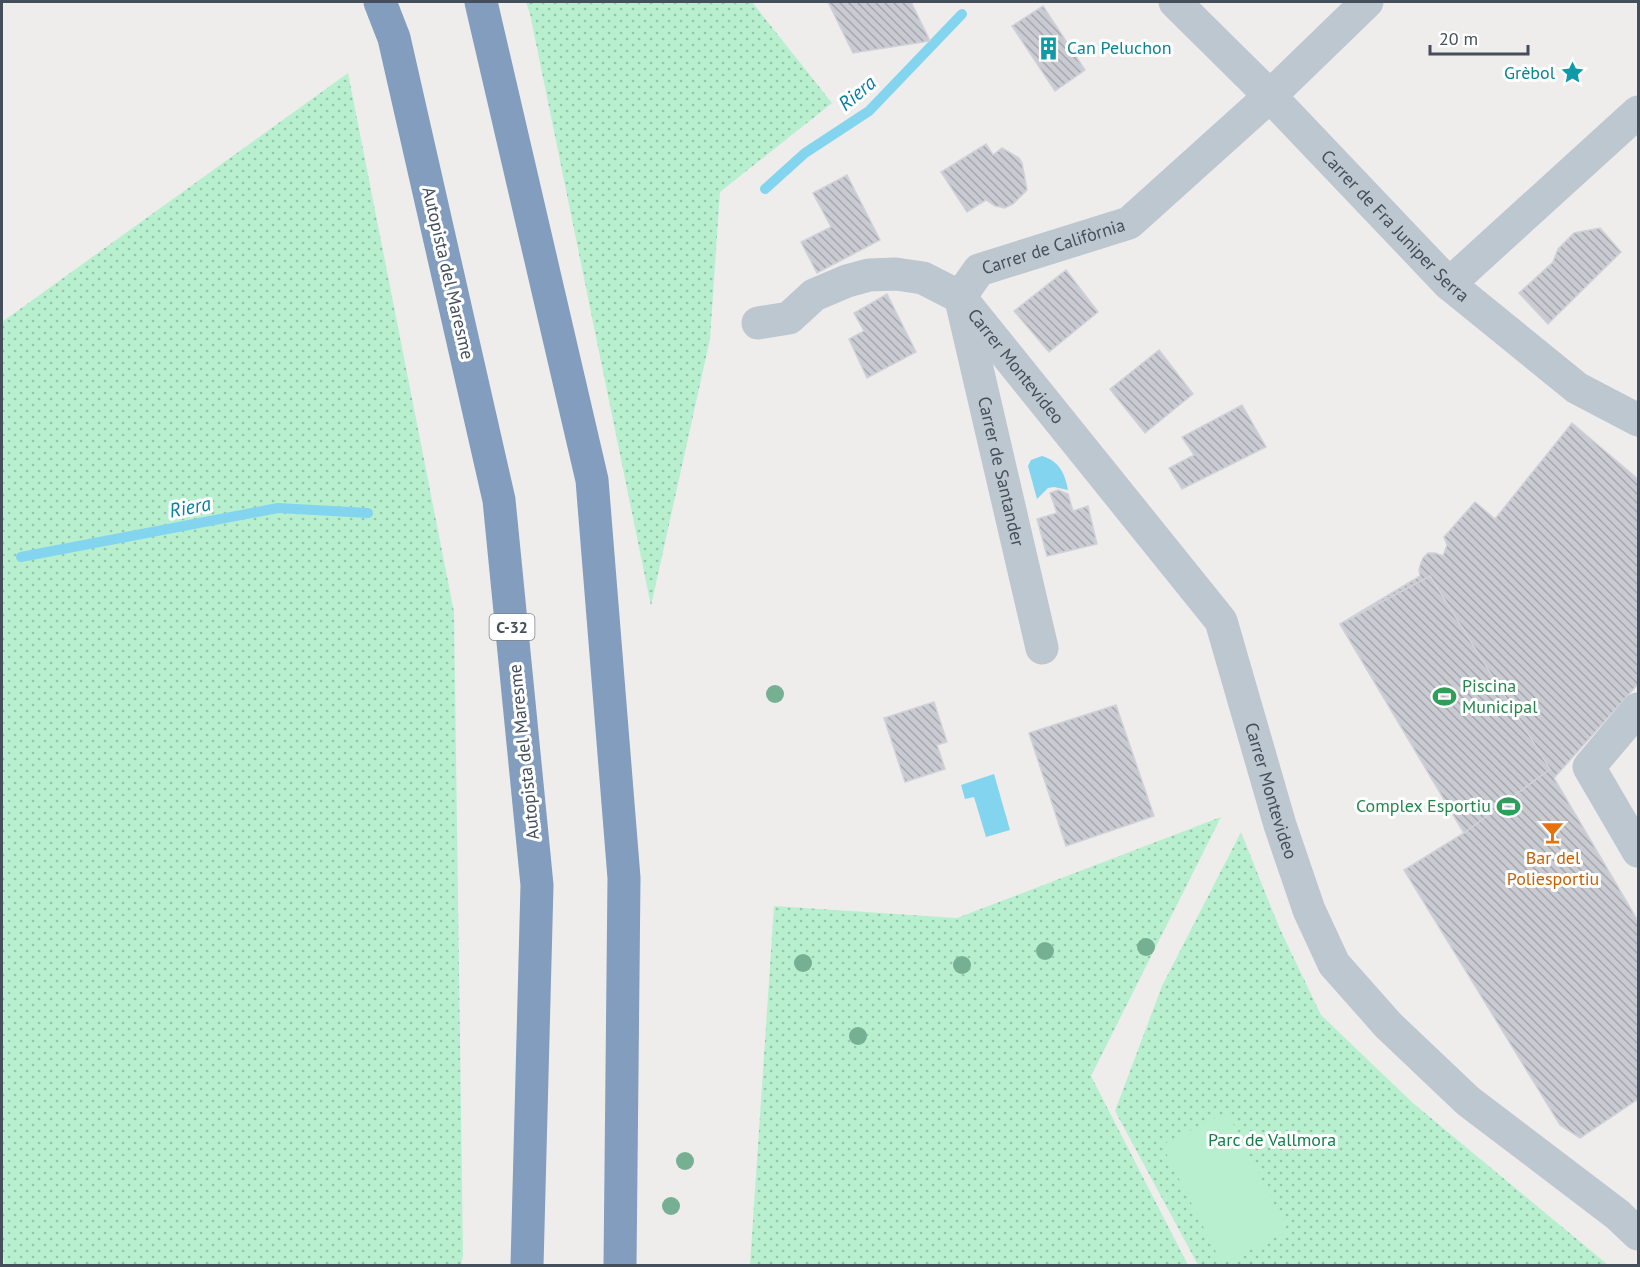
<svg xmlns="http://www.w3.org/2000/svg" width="1640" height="1267" viewBox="0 0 1640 1267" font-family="'PT Sans',sans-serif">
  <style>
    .grass { fill: url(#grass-dots) }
    .pitch { fill: #b8f0cf }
    .water { fill: #83d5ef }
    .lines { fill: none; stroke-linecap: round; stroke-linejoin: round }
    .stream { stroke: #83d5ef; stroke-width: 10 }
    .building { fill: url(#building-back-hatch); stroke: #d0d2d9; stroke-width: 1.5 }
    .street { stroke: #bcc7d0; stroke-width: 33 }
    .highway { stroke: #829dbe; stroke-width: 33 }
    .tree { fill: #76b093 }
    .labels { text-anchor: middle; stroke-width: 6; stroke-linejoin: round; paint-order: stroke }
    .shield { fill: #fff; stroke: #7c848c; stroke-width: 1.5 }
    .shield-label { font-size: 16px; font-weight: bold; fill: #444f5b }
    .culture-label { font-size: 18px; fill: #0d838f; stroke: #fff; text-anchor: start }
    .street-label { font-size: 18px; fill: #444f5b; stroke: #fff }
    .leisure-label { font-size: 18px; fill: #27864d; stroke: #fff; text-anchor: start }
    .food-label { font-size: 18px; fill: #c56008; stroke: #fff }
    .park-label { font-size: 18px; fill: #137e4b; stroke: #fff }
    .water-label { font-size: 20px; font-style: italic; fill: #077ea3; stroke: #fff }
  </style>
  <defs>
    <pattern id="grass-dots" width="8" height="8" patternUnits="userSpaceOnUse" patternTransform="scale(1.5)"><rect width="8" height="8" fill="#b8f0cf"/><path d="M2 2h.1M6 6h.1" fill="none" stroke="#97c5ab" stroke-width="1.8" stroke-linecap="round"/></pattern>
    <pattern id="building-back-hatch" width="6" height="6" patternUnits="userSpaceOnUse" patternTransform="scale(1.5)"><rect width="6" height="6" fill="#c9cbd2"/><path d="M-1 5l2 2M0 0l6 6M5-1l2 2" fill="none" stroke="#a5a7ad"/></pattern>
  </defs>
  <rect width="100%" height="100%" fill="#efecec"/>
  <g class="grass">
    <path d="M 526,2 L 752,2 L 832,103 L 720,192 L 710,339 L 651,606 L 530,14 Z"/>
    <path d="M 348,73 L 454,612 L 463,1255 L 461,1265 L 5,1265 L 2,1253 L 2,322 Z"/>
    <path d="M 1221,817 L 1091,1076 L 1188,1265 L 750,1265 L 774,906 L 957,918 Z"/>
    <path d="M 1241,832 L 1279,927 L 1321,1015 L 1414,1104 L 1608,1265 L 1198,1265 L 1115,1111 L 1162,986 Z"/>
  </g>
  <path class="pitch" d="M 1227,1112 L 1288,1231 L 1222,1264 L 1162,1145 Z"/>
  <g class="water">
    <path d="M 1042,456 C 1059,461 1065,473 1068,490 L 1054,487 L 1048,488 L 1037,499 L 1028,466 L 1031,460 Z"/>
    <path d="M 994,774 L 1010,830 L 986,837 L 974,797 L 965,799 L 961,785 Z"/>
  </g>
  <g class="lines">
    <g class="stream">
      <path d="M 765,189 L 805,153 L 869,111 L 962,14"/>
      <path d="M 21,557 L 278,508 L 368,513"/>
    </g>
  </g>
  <g class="building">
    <path d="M 828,2 L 911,2 L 930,41 L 853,53 Z"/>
    <path d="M 1043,6 L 1085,70 L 1055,91 L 1012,26 Z"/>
    <path d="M 986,144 L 993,155 L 1002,148 L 1019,158 L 1022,163 L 1027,190 L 1013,204 L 1005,208 L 995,206 L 986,200 L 967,212 L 941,172 Z"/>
    <path d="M 847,175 L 880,240 L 817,273 L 801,242 L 831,227 L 813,193 Z"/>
    <path d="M 1600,228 L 1621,252 L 1548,324 L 1519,293 L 1553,262 L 1558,249 L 1574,233 Z"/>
    <path d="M 1066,270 L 1098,312 L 1049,352 L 1014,311 Z"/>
    <path d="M 887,294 L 916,352 L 867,378 L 849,339 L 864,331 L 854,313 Z"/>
    <path d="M 1159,350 L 1193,394 L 1145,433 L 1110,389 Z"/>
    <path d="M 1242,405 L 1266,447 L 1182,489 L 1169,468 L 1194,455 L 1182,437 Z"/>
    <path d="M 1572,423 L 1638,479 L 1638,684 L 1554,778 L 1638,921 L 1638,1099 L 1580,1138 L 1560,1125 L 1404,870 L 1464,833 L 1340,624 L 1420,576 L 1419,569 L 1421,563 L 1423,558 L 1428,553 L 1435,553 L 1443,556 L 1447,545 L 1444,537 L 1475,502 L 1495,519 Z"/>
    <path d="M 1058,490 L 1068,494 L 1073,511 L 1088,506 L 1097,544 L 1047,556 L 1037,519 L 1057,513 L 1050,493 Z"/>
    <path d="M 1430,576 L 1550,769 L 1464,833 L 1340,624 Z"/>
    <path d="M 934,702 L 947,742 L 937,745 L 945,769 L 905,782 L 884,718 Z"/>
    <path d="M 1116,705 L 1154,816 L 1066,846 L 1029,733 Z"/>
  </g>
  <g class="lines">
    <g class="street">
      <path id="s1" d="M 1175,2 L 1270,96 L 1449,284 L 1577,388 L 1638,420"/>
      <path d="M 1449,284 L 1638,112"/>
      <path id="s2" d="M 960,297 L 979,270 L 1129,223 L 1270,96 L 1367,2"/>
      <path id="s3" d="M 962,304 L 1042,648"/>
      <path id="s4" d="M 758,323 L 789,318 L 814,295 L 847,281 L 869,275 L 896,274 L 923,278 L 960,297 L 1221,621 L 1280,825 L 1309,910 L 1334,964 L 1388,1025 L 1468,1101 L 1618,1215 L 1638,1234"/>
      <path d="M 1638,709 L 1589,767 L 1638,851"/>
    </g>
    <g class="highway">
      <path d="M 380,2 L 394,38 L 499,500 L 537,885 L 527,1266"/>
      <path d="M 481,2 L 592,480 L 624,878 L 620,1266"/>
    </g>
  </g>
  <g class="tree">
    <circle cx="775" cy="694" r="9"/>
    <circle cx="1146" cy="947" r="9"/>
    <circle cx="1045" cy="951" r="9"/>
    <circle cx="803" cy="963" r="9"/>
    <circle cx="962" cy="965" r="9"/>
    <circle cx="858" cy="1036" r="9"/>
    <circle cx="685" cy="1161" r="9"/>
    <circle cx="671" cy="1206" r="9"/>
  </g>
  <defs>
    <symbol id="building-bare" viewBox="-9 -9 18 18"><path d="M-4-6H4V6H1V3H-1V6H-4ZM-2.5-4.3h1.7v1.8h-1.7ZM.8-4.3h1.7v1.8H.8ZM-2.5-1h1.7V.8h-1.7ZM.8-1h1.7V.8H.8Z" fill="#0f9aa8" stroke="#fff" stroke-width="2.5" paint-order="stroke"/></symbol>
    <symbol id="sight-bare" viewBox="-9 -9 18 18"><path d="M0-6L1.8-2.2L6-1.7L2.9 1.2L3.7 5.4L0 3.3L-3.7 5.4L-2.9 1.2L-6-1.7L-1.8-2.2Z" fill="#0f9aa8" stroke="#fff" stroke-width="2.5" paint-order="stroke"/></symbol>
    <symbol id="stadium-bare" viewBox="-9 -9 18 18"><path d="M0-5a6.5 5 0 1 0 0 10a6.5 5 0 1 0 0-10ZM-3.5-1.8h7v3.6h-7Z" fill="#2e9e5b" stroke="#fff" stroke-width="2.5" paint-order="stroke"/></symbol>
    <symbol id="bar-bare" viewBox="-9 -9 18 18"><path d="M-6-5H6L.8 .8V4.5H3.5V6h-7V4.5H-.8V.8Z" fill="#e8710a" stroke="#fff" stroke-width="2.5" paint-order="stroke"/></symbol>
  </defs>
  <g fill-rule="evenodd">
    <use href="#building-bare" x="1032" y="32" width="33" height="33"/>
    <use href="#sight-bare" x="1556" y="56" width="33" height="33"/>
    <use href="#stadium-bare" x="1428" y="680" width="33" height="33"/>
    <use href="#stadium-bare" x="1492" y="790" width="33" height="33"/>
    <use href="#bar-bare" x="1536" y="816" width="33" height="33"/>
  </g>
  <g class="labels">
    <rect class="shield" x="489.5" y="614" width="45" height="26" rx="4.5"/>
    <g class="shield-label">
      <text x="512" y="633">C-32</text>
    </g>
    <g class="culture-label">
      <text x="1067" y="54">Can Peluchon</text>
      <text x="1555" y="79" text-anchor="end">Grèbol</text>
    </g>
    <g class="street-label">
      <text dy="6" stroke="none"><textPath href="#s1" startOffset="314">Carrer de Fra Juniper Serra</textPath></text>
      <text dy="6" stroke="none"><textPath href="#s2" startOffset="111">Carrer de Califòrnia</textPath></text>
      <text transform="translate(448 273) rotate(77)" y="6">Autopista del Maresme</text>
      <text dy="6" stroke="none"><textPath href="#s4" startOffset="309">Carrer Montevideo</textPath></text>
      <text dy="6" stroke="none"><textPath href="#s3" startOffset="172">Carrer de Santander</textPath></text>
      <text transform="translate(524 752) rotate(-96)" y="6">Autopista del Maresme</text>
      <text dy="6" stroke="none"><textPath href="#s4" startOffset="813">Carrer Montevideo</textPath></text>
    </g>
    <g class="leisure-label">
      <text x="1462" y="692">Piscina<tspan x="1462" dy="21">Municipal</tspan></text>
      <text x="1491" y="812" text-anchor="end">Complex Esportiu</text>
    </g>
    <g class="food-label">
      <text x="1553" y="864">Bar del<tspan x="1553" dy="21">Poliesportiu</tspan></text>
    </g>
    <g class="park-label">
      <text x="1272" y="1146">Parc de Vallmora</text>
    </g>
    <g class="water-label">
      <text transform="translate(857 93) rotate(-40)" y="7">Riera</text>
      <text transform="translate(190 507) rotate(-11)" y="7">Riera</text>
    </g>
  </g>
  <rect width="1640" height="1267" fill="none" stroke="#444f5b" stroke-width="6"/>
  <path d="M1430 45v9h98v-9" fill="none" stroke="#444f5b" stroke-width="3"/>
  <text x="1439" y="45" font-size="18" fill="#444f5b" stroke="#ffffff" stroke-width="4.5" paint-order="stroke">20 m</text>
</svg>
